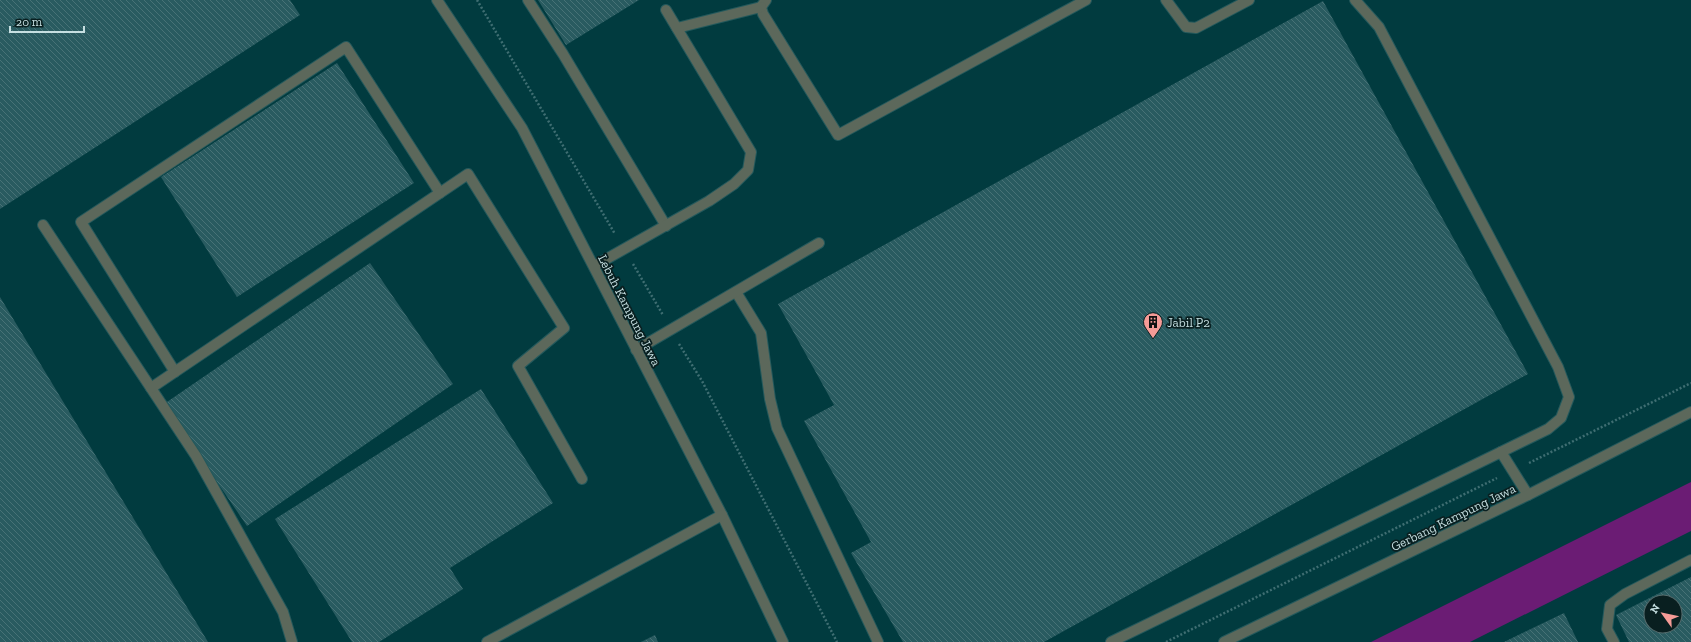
<svg xmlns="http://www.w3.org/2000/svg" width="1691" height="642" viewBox="0 0 1691 642" font-family="'Zilla Slab',serif">
  <style>
    .water { fill: #6b1c74 }
    .building { fill: url(#building-back-hatch); fill-rule: evenodd }
    .lines { fill: none; stroke-linecap: round; stroke-linejoin: round }
    .service-casing { stroke: #24595c; stroke-width: 12 }
    .minor-casing { stroke: #24595c; stroke-width: 12 }
    .path { stroke: #3f6e72; stroke-width: 2.5; stroke-dasharray: 2 2; stroke-linecap: butt }
    .service { stroke: #5c685b; stroke-width: 10 }
    .minor { stroke: #5c685b; stroke-width: 10 }
    .labels { text-anchor: middle; stroke-width: 3.5; stroke-linejoin: round; paint-order: stroke }
    .street-label { font-size: 13px; fill: #c6dfe1; stroke: #091f20 }
    .poi-label { font-size: 13px; fill: #c6dfe1; stroke: #091f20; text-anchor: start }
  </style>
  <defs>
    <pattern id="building-back-hatch" width="6" height="6" patternUnits="userSpaceOnUse"><rect width="6" height="6" fill="#295b60"/><path d="M-1 5l2 2M0 0l6 6M5-1l2 2" fill="none" stroke="#477276"/></pattern>
  </defs>
  <rect width="100%" height="100%" fill="#013b3f"/>
  <path class="water" d="M 1691,482 L 1691,531 L 1470,642 L 1371,642 Z"/>
  <g class="building">
    <path d="M 0,0 L 290,0 L 300,15 L 0,209 Z"/>
    <path d="M 538,0 L 639,0 L 566,45 Z"/>
    <path d="M 1323,1 L 1528,374 L 1044,642 L 903,642 L 851,553 L 871,542 L 804,421 L 834,405 L 778,304 Z"/>
    <path d="M 337,63 L 414,183 L 237,297 L 161,177 Z"/>
    <path d="M 370,263 L 453,384 L 247,526 L 164,404 Z"/>
    <path d="M 0,297 L 208,642 L 0,642 Z"/>
    <path d="M 481,389 L 553,503 L 450,568 L 463,589 L 379,642 L 352,642 L 275,519 Z"/>
    <path d="M 1691,577 L 1691,642 L 1629,642 L 1616,615 ZM 1651,602 L 1675,602 L 1675,626 L 1651,626 Z"/>
    <path d="M 1564,613 L 1578,642 L 1504,642 Z"/>
    <path d="M 655,635 L 658,642 L 641,642 Z"/>
  </g>
  <g class="lines">
    <defs>
      <g id="service">
        <path d="M 528,0 L 563,54 L 666,226"/>
        <path d="M 766,0 L 761,7 L 763,14 L 838,135 L 1086,0"/>
        <path d="M 1166,0 L 1186,27 L 1196,28 L 1249,0"/>
        <path d="M 1355,0 L 1379,27 L 1558,367 L 1569,397 L 1561,418 L 1548,429 L 1501,452"/>
        <path d="M 677,28 L 761,7"/>
        <path d="M 43,225 L 196,456 L 283,612 L 292,642"/>
        <path d="M 594,266 L 709,201 L 734,184 L 748,170 L 751,152 L 666,10"/>
        <path d="M 736,292 L 761,333 L 770,399 L 777,428 L 878,642"/>
        <path d="M 636,350 L 819,243"/>
        <path d="M 175,372 L 81,222 L 346,47 L 440,193"/>
        <path d="M 151,388 L 468,174 L 564,328 L 518,366 L 582,479"/>
        <path d="M 1111,642 L 1501,452 L 1528,495"/>
        <path d="M 1614,642 L 1607,629 L 1610,605 L 1625,594 L 1691,560"/>
      </g>
      <g id="minor">
        <path d="M 437,0 L 522,128 L 722,515 L 783,642"/>
        <path d="M 487,642 L 722,515"/>
        <path d="M 1224,642 L 1528,495 L 1691,412"/>
      </g>
    </defs>
    <use href="#service" class="service-casing"/>
    <use href="#minor" class="minor-casing"/>
    <g class="path">
      <path d="M 477,0 L 615,234"/>
      <path d="M 633,264 L 663,315"/>
      <path d="M 679,344 L 702,381 L 837,642"/>
      <path d="M 1529,463 L 1691,383"/>
      <path d="M 1166,642 L 1497,478"/>
    </g>
    <use href="#service" class="service"/>
    <use href="#minor" class="minor"/>
  </g>
  <defs>
    <symbol id="building-pin" viewBox="-11 -11 22 30"><path d="M0 17L-7.5 6A9.5 9.5 0 1 1 7.5 6Z" fill="#f59b97" stroke="#091f20"/><path d="M-4-6H4V6H1V3H-1V6H-4ZM-2.5-4.3h1.7v1.8h-1.7ZM.8-4.3h1.7v1.8H.8ZM-2.5-1h1.7V.8h-1.7ZM.8-1h1.7V.8H.8Z" fill="#111"/></symbol>
  </defs>
  <g fill-rule="evenodd">
    <use href="#building-pin" x="1142" y="311" width="22" height="30"/>
  </g>
  <g class="labels">
    <g class="street-label">
      <text transform="translate(630 310) rotate(63)" y="5">Lebuh Kampung Jawa</text>
      <text transform="translate(1453 517) rotate(-26)" y="5">Gerbang Kampung Jawa</text>
    </g>
    <g class="poi-label">
      <text x="1167" y="327">Jabil P2</text>
    </g>
  </g>
  <g transform="translate(1663 614) rotate(303)"><circle r="19" fill="#091f20" stroke="#556c6d"/>
  <path d="M0-3L7 15L0 10L-7 15Z" fill="#f59b97"/>
  <text y="-6" font-size="11" font-weight="bold" text-anchor="middle" fill="#c6dfe1">N</text>
  </g>
  <path d="M10 26v6h74v-6" fill="none" stroke="#c6dfe1" stroke-width="2"/>
  <text x="16" y="26" font-size="12" fill="#c6dfe1" stroke="#091f20" stroke-width="3" paint-order="stroke">20 m</text>
</svg>
